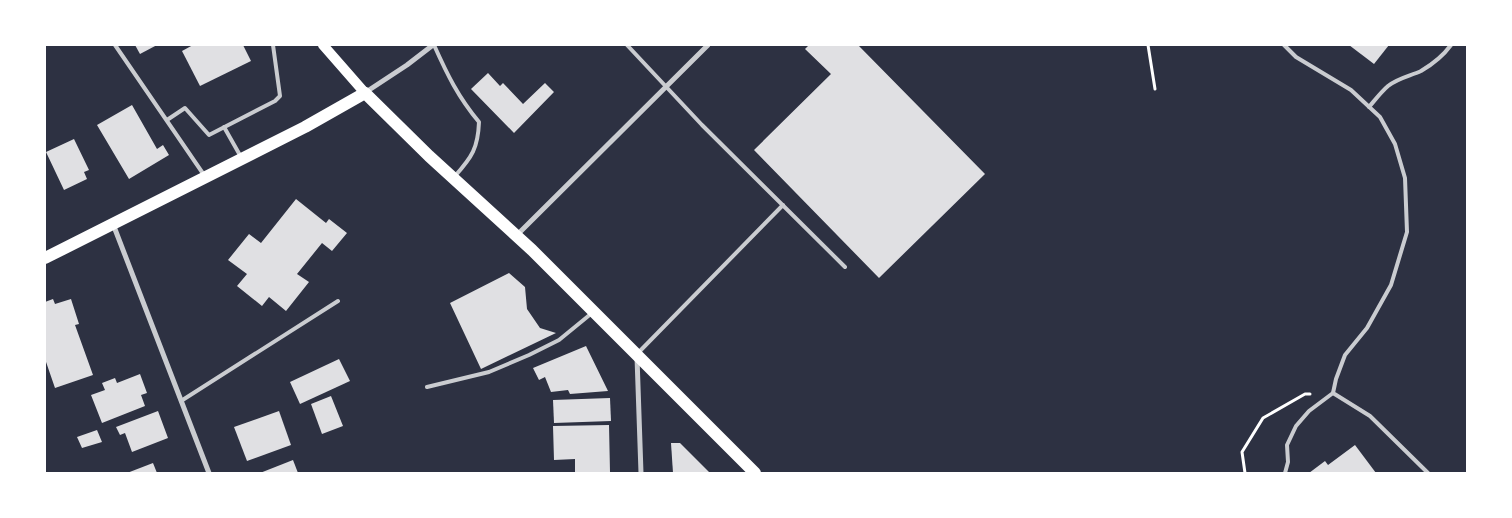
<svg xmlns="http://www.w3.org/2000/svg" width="1512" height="518" viewBox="0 0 1512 518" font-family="'Sofia Sans Condensed',sans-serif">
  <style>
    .building { fill: #e0e0e3 }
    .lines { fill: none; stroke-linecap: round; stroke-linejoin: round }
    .path { stroke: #fff; stroke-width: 3 }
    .service { stroke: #caccd0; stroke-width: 4 }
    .minor { stroke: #caccd0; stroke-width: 5 }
    .secondary { stroke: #fff; stroke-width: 10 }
    .primary { stroke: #fff; stroke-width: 12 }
  </style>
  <rect width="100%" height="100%" fill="#2d3142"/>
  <g class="building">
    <path d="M 135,45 L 157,45 L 140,54 Z"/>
    <path d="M 193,45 L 243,45 L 251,61 L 200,86 L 182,51 Z"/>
    <path d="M 809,45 L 858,45 L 985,174 L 879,278 L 754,150 L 831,74 L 805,49 Z"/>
    <path d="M 1349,45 L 1389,45 L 1374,64 Z"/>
    <path d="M 488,73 L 500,86 L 503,83 L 523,104 L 545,83 L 554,92 L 514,133 L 471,89 Z"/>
    <path d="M 132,105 L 157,149 L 163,145 L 169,155 L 129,179 L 97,125 Z"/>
    <path d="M 74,139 L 89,170 L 84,172 L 87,179 L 64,190 L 46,152 Z"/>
    <path d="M 296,199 L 326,223 L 329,219 L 347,233 L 332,251 L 322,243 L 297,274 L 309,282 L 286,311 L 269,297 L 262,306 L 237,286 L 247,274 L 228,260 L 249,234 L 261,243 Z"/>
    <path d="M 509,273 L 525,287 L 527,309 L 540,328 L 556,333 L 481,369 L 450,303 Z"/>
    <path d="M 53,299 L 55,304 L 71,299 L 79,324 L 75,325 L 93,375 L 55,388 L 45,359 L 45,302 Z"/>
    <path d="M 586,346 L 608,391 L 570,394 L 568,390 L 551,392 L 545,377 L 539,380 L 533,368 Z"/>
    <path d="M 339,359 L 350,381 L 300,404 L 290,382 Z"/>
    <path d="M 140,374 L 147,393 L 141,395 L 145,406 L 102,423 L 91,395 L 105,390 L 102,383 L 115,378 L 117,383 Z"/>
    <path d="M 331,396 L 343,426 L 322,434 L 311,404 Z"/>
    <path d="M 610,398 L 611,421 L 554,423 L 553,400 Z"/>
    <path d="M 158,411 L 168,438 L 132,452 L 125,433 L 120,435 L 116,427 Z"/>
    <path d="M 279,411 L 291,445 L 247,461 L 234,427 Z"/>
    <path d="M 609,425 L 610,472 L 575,472 L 575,459 L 554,460 L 553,426 Z"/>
    <path d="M 97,430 L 102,442 L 82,448 L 77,437 Z"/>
    <path d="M 671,443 L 680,443 L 710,473 L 673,473 Z"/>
    <path d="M 1355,445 L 1376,473 L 1309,473 L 1325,461 L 1328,465 Z"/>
    <path d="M 293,460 L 298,473 L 260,473 Z"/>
    <path d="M 153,463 L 157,473 L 127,473 Z"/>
  </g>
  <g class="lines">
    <g class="path">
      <path d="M 1148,45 L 1155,89"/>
      <path d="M 1245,473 L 1242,452 L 1263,418 L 1305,394 L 1310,394"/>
    </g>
    <g class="service">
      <path d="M 115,45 L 204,175"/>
      <path d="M 434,45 C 447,74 458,97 479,122 C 478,148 472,157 455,176"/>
      <path d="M 627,45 L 702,125 L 845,267"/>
      <path d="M 1284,45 L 1296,57 L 1351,90 L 1380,117 L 1395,144 L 1405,178 L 1407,232 L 1391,285 L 1367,328 L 1345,355 L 1336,379 L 1333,393 L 1370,416 L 1428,473"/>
      <path d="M 1369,107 C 1375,100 1381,92 1388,86 C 1398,78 1410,76 1421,71 C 1433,64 1443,56 1451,45"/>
      <path d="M 167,120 L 185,108 L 209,135 L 275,101 L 280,96 L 273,45"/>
      <path d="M 224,127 L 241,157"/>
      <path d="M 638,353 L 783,205"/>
      <path d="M 427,387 L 489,372 L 529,355 L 559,340 L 592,313"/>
      <path d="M 181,401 L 338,301"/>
      <path d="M 1285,473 L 1288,462 L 1287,445 L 1296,426 L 1309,411 L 1333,393"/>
    </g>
    <g class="minor">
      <path d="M 366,92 L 407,65 L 433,45"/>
      <path d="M 113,224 L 209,473"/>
      <path d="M 517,235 L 708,45"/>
      <path d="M 637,357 L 641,473"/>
    </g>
    <path class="secondary" d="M 323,45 L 365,93"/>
    <path class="primary" d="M 45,258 L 305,127 L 365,93 L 429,156 L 532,250 L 755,473"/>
  </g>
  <rect width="1512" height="518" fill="none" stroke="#ffffff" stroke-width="92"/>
</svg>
